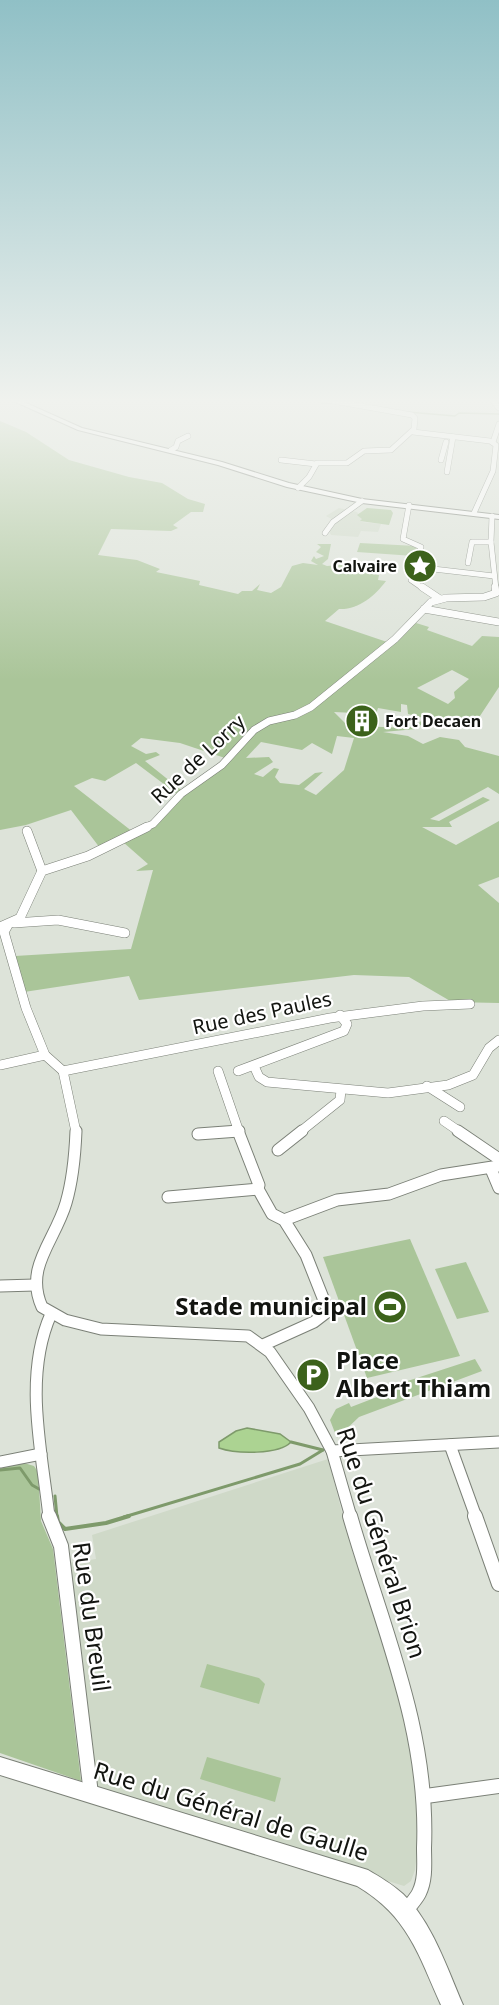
<svg xmlns="http://www.w3.org/2000/svg" width="499" height="2005" viewBox="0 0 499 2005" font-family="'Noto Sans',sans-serif">
  <style>
    .built { fill: #cfd9c8 }
    .green { fill: #aac599; fill-rule: evenodd }
    .water { fill: #acd392; stroke: #7e9a6b; stroke-width: 1.5 }
    .lines { fill: none; stroke-linecap: round; stroke-linejoin: round }
    .stream-far2 { stroke: #7e9a6b; stroke-width: 1.5 }
    .stream-far1 { stroke: #7e9a6b; stroke-width: 3 }
    .stream { stroke: #7e9a6b; stroke-width: 4 }
    .street-far4-casing { stroke: #7b8077; stroke-width: 6 }
    .street-far3-casing { stroke: #7b8077; stroke-width: 8 }
    .street-far2-casing { stroke: #7b8077; stroke-width: 10 }
    .street-far1-casing { stroke: #7b8077; stroke-width: 13 }
    .street-casing { stroke: #7b8077; stroke-width: 16 }
    .secondary-casing { stroke: #7b8077; stroke-width: 2 }
    .street-far4 { stroke: #fff; stroke-width: 5 }
    .street-far3 { stroke: #fff; stroke-width: 7 }
    .street-far2 { stroke: #fff; stroke-width: 9 }
    .street-far1 { stroke: #fff; stroke-width: 11 }
    .street { stroke: #fff; stroke-width: 14 }
    .secondary { fill: #fff; fill-rule: evenodd }
    .labels { text-anchor: middle; stroke-width: 4.5; stroke-linejoin: round; paint-order: stroke }
    .far-poi-label { font-size: 16px; font-weight: bold; fill: #121410; stroke: #fff; text-anchor: end }
    .street-label { font-size: 20px; fill: #121410; stroke: #fff }
    .near-poi-label { font-size: 24px; font-weight: bold; fill: #121410; stroke: #fff; text-anchor: end }
    .near-street-label { font-size: 24px; fill: #121410; stroke: #fff }
  </style>
  <rect width="100%" height="100%" fill="#dde3d9"/>
  <g class="built">
    <path d="M 339,508 L 357,512 L 363,519 L 361,522 L 381,524 L 378,532 L 361,531 L 358,537 L 331,535 L 329,531 L 337,522 L 326,516 Z"/>
    <path d="M 328,1459 L 353,1554 L 389,1652 L 411,1738 L 419,1837 L 415,1870 L 411,1881 L 404,1886 L 95,1789 L 68,1563 L 96,1559 L 92,1535 Z"/>
  </g>
  <g class="green">
    <path d="M 0,421 L 26,432 L 69,460 L 129,477 L 162,483 L 188,499 L 205,504 L 203,512 L 191,512 L 173,525 L 178,528 L 171,531 L 111,529 L 98,555 L 137,560 L 160,569 L 156,572 L 200,581 L 199,585 L 238,594 L 242,591 L 252,591 L 260,584 L 257,590 L 271,593 L 281,587 L 292,566 L 303,563 L 318,565 L 311,561 L 314,556 L 316,559 L 324,556 L 316,552 L 321,547 L 317,544 L 331,544 L 328,559 L 322,564 L 327,566 L 350,564 L 354,567 L 367,564 L 364,573 L 379,575 L 378,580 L 386,581 C 375,596 358,610 339,609 L 325,621 L 390,643 L 416,623 L 429,627 L 427,630 L 472,646 L 482,636 L 499,637 L 499,687 L 476,722 L 465,722 L 459,727 L 430,717 L 416,729 L 383,732 L 408,736 L 423,744 L 440,737 L 459,740 L 465,747 L 499,756 L 499,794 L 488,787 L 430,819 L 439,821 L 483,797 L 490,800 L 449,822 L 452,827 L 422,827 L 456,845 L 499,821 L 499,877 L 478,885 L 499,903 L 499,1003 L 452,1002 L 409,977 L 354,975 L 139,1000 L 129,976 L 24,992 L 15,956 L 131,949 L 153,870 L 136,871 L 148,864 L 123,842 L 157,825 L 184,795 L 225,758 L 180,743 L 141,738 L 131,746 L 146,754 L 156,752 L 160,755 L 145,761 L 181,790 L 177,794 L 136,763 L 105,781 L 92,778 L 74,786 L 133,832 L 100,848 L 71,810 L 26,825 L 0,830 ZM 452,670 L 469,679 L 454,692 L 455,698 L 448,704 L 417,688 ZM 401,704 L 407,705 L 408,714 L 424,718 L 417,725 L 407,728 L 358,726 L 346,724 L 334,712 L 376,714 L 378,708 L 401,712 ZM 337,736 L 354,738 L 344,770 L 316,795 L 304,789 L 323,772 L 315,773 L 299,785 L 280,783 L 275,777 L 279,769 L 274,768 L 263,777 L 254,774 L 273,762 L 269,757 L 246,758 L 261,742 L 302,750 L 312,743 L 332,754 Z"/>
    <path d="M 367,508 L 391,510 L 393,513 L 389,525 L 360,521 L 362,519 L 357,515 Z"/>
    <path d="M 360,543 L 416,546 L 417,547 L 414,556 L 357,552 Z"/>
    <path d="M 410,1239 L 460,1356 L 367,1378 L 323,1257 Z"/>
    <path d="M 466,1262 L 489,1312 L 457,1319 L 435,1269 Z"/>
    <path d="M 475,1359 L 482,1371 L 359,1417 L 337,1438 L 330,1420 L 336,1409 L 349,1403 L 351,1407 L 377,1397 L 380,1390 Z"/>
    <path d="M 24,1463 L 34,1466 L 38,1472 L 41,1521 L 53,1549 L 81,1781 L 0,1753 L 0,1466 Z"/>
    <path d="M 207,1664 L 259,1678 L 265,1684 L 259,1704 L 200,1687 Z"/>
    <path d="M 207,1757 L 281,1778 L 275,1802 L 200,1779 Z"/>
  </g>
  <path class="water" d="M 247,1428 L 280,1434 L 291,1442 C 279,1455 236,1454 219,1448 L 219,1442 L 236,1431 Z"/>
  <g class="lines">
    <g class="stream-far2">
      <path d="M 321,403 L 342,404"/>
      <path d="M 408,412 L 455,416 L 459,413 L 499,414"/>
    </g>
    <g class="stream-far1">
      <path d="M 291,1442 L 323,1450"/>
      <path d="M 0,1470 L 20,1468 L 32,1485 L 39,1489"/>
      <path d="M 55,1496 L 57,1517"/>
      <path d="M 124,1517 L 300,1464 L 323,1450"/>
    </g>
    <path class="stream" d="M 57,1516 L 58,1522 L 65,1529 L 106,1523 L 129,1516"/>
    <defs>
      <g id="street-far4">
        <path d="M 491,399 L 499,408"/>
        <path d="M 413,432 L 490,441 L 496,445 L 493,471 L 474,513"/>
        <path d="M 493,442 L 499,424"/>
        <path d="M 171,450 L 176,447 L 178,441 L 188,436"/>
        <path d="M 281,460 L 316,464"/>
        <path d="M 441,460 L 446,442"/>
        <path d="M 447,472 L 453,437"/>
        <path d="M 298,488 L 309,477 L 317,463 L 347,463 L 364,451 L 391,450 L 414,429 L 415,418 L 412,415 L 322,399"/>
        <path d="M 409,505 L 403,539 L 421,547 L 411,580 L 424,589"/>
        <path d="M 492,516 L 491,542 L 496,589"/>
        <path d="M 325,533 L 333,522 L 362,501"/>
        <path d="M 468,563 L 472,542 L 491,542"/>
        <path d="M 416,567 L 494,576"/>
      </g>
      <g id="street-far3">
        <path d="M 422,587 L 440,599"/>
        <path d="M 424,609 L 499,622"/>
        <path d="M 144,828 L 153,824 L 181,794 L 222,765 L 254,730 L 269,721 L 295,715 L 311,707 L 395,639 L 431,602 L 446,598 L 484,597 L 496,593 L 495,587"/>
      </g>
      <g id="street-far2">
        <path d="M 27,831 L 42,871"/>
        <path d="M 14,923 L 58,920 L 125,933"/>
        <path d="M 8,925 L 4,932 L 26,1008 L 45,1055 L 63,1071 L 76,1132"/>
        <path d="M 2,926 L 20,918 L 42,871 L 88,856 L 147,827"/>
        <path d="M 0,1065 L 45,1055"/>
        <path d="M 254,1066 L 259,1077 L 267,1082 L 388,1093 L 448,1085 L 473,1075 L 489,1048 L 499,1040"/>
        <path d="M 63,1071 L 330,1018 L 423,1006 L 470,1004"/>
        <path d="M 218,1071 L 239,1132"/>
        <path d="M 238,1071 L 344,1031 L 347,1024 L 340,1015"/>
        <path d="M 427,1086 L 460,1107"/>
        <path d="M 444,1121 L 460,1132"/>
        <path d="M 222,1132 L 239,1131"/>
        <path d="M 300,1132 L 340,1100 L 341,1090"/>
      </g>
      <g id="street-far1">
        <path d="M 76,1131 C 75,1156 73,1179 66,1203 C 55,1241 24,1267 42,1307 L 65,1320 L 101,1329 L 248,1336 L 270,1352 L 309,1408 L 332,1451 L 351,1517"/>
        <path d="M 238,1131 L 259,1185 L 258,1189 L 272,1214 L 284,1220 L 306,1255 L 327,1308 L 327,1312 L 314,1322 L 263,1345"/>
        <path d="M 458,1131 L 499,1159"/>
        <path d="M 198,1134 L 239,1131"/>
        <path d="M 278,1150 L 302,1131"/>
        <path d="M 491,1169 L 499,1188"/>
        <path d="M 168,1197 L 258,1189"/>
        <path d="M 284,1220 L 337,1200 L 389,1194 L 441,1175 L 499,1166"/>
        <path d="M 0,1286 L 35,1285"/>
        <path d="M 450,1445 L 476,1517"/>
        <path d="M 332,1451 L 499,1442"/>
        <path d="M 0,1462 L 41,1454"/>
        <path d="M 49,1517 C 42,1451 23,1377 51,1314"/>
      </g>
      <g id="street">
        <path d="M 49,1516 L 61,1546 L 91,1794"/>
        <path d="M 350,1516 C 382,1628 429,1729 424,1848 C 424,1862 426,1879 419,1893 C 416,1899 410,1905 406,1911"/>
        <path d="M 475,1516 L 499,1584"/>
        <path d="M 426,1796 L 499,1786"/>
      </g>
      <g id="secondary">
        <path d="M 9,399 L 17,399 L 82,428 L 222,462 L 289,483 L 362,499 L 499,515 L 499,519 L 362,503 L 287,487 L 218,465 L 78,430 Z"/>
        <path d="M 0,1757 L 368,1870 C 380,1877 392,1884 403,1894 C 432,1922 447,1968 463,2005 L 441,2005 C 418,1954 408,1916 357,1886 L 0,1775 Z"/>
      </g>
    </defs>
    <use href="#street-far4" class="street-far4-casing"/>
    <use href="#street-far3" class="street-far3-casing"/>
    <use href="#street-far2" class="street-far2-casing"/>
    <use href="#street-far1" class="street-far1-casing"/>
    <use href="#street" class="street-casing"/>
    <use href="#secondary" class="secondary-casing"/>
    <use href="#street-far4" class="street-far4"/>
    <use href="#street-far3" class="street-far3"/>
    <use href="#street-far2" class="street-far2"/>
    <use href="#street-far1" class="street-far1"/>
    <use href="#street" class="street"/>
    <use href="#secondary" class="secondary"/>
  </g>
  <linearGradient id="sky" x2="0" y2="1"><stop stop-color="#90c0c6"/><stop offset="0.59" stop-color="#f0f2ee"/><stop offset="1" stop-color="#f0f2ee" stop-opacity="0"/></linearGradient>
  <rect width="499" height="680" fill="url(#sky)"/>
  <defs>
    <symbol id="sight-disc" viewBox="-11 -11 22 22"><circle r="9.5" fill="#3c621b" stroke="#fff"/><path d="M0-6L1.8-2.2L6-1.7L2.9 1.2L3.7 5.4L0 3.3L-3.7 5.4L-2.9 1.2L-6-1.7L-1.8-2.2Z" fill="#fff"/></symbol>
    <symbol id="building-disc" viewBox="-11 -11 22 22"><circle r="9.5" fill="#3c621b" stroke="#fff"/><path d="M-4-6H4V6H1V3H-1V6H-4ZM-2.5-4.3h1.7v1.8h-1.7ZM.8-4.3h1.7v1.8H.8ZM-2.5-1h1.7V.8h-1.7ZM.8-1h1.7V.8H.8Z" fill="#fff"/></symbol>
    <symbol id="stadium-disc" viewBox="-11 -11 22 22"><circle r="9.5" fill="#3c621b" stroke="#fff"/><path d="M0-5a6.5 5 0 1 0 0 10a6.5 5 0 1 0 0-10ZM-3.5-1.8h7v3.6h-7Z" fill="#fff"/></symbol>
    <symbol id="parking-disc" viewBox="-11 -11 22 22"><circle r="9.5" fill="#3c621b" stroke="#fff"/><path d="M-3.5-5.5H1a3.5 3.5 0 0 1 0 7H-1V5.5H-3.5ZM-1-3.4V-.6H.8a1.4 1.4 0 0 0 0-2.8Z" fill="#fff"/></symbol>
  </defs>
  <g fill-rule="evenodd">
    <use href="#sight-disc" x="401" y="547" width="38" height="38"/>
    <use href="#building-disc" x="343" y="702" width="38" height="38"/>
    <use href="#stadium-disc" x="371" y="1288" width="38" height="38"/>
    <use href="#parking-disc" x="294" y="1356" width="38" height="38"/>
  </g>
  <g class="labels">
    <g class="far-poi-label">
      <text x="397" y="572">Calvaire</text>
      <text x="385" y="727" text-anchor="start">Fort Decaen</text>
    </g>
    <g class="street-label">
      <text transform="translate(198 759) rotate(-43)" y="7">Rue de Lorry</text>
      <text transform="translate(262 1013) rotate(-12)" y="7">Rue des Paules</text>
    </g>
    <g class="near-poi-label">
      <text x="367" y="1315">Stade municipal</text>
      <text x="336" y="1369" text-anchor="start">Place<tspan x="336" dy="28">Albert Thiam</tspan></text>
    </g>
    <g class="near-street-label">
      <text transform="translate(381 1543) rotate(72)" y="8">Rue du Général Brion</text>
      <text transform="translate(91 1617) rotate(82)" y="8">Rue du Breuil</text>
      <text transform="translate(231 1812) rotate(17)" y="8">Rue du Général de Gaulle</text>
    </g>
  </g>
</svg>
